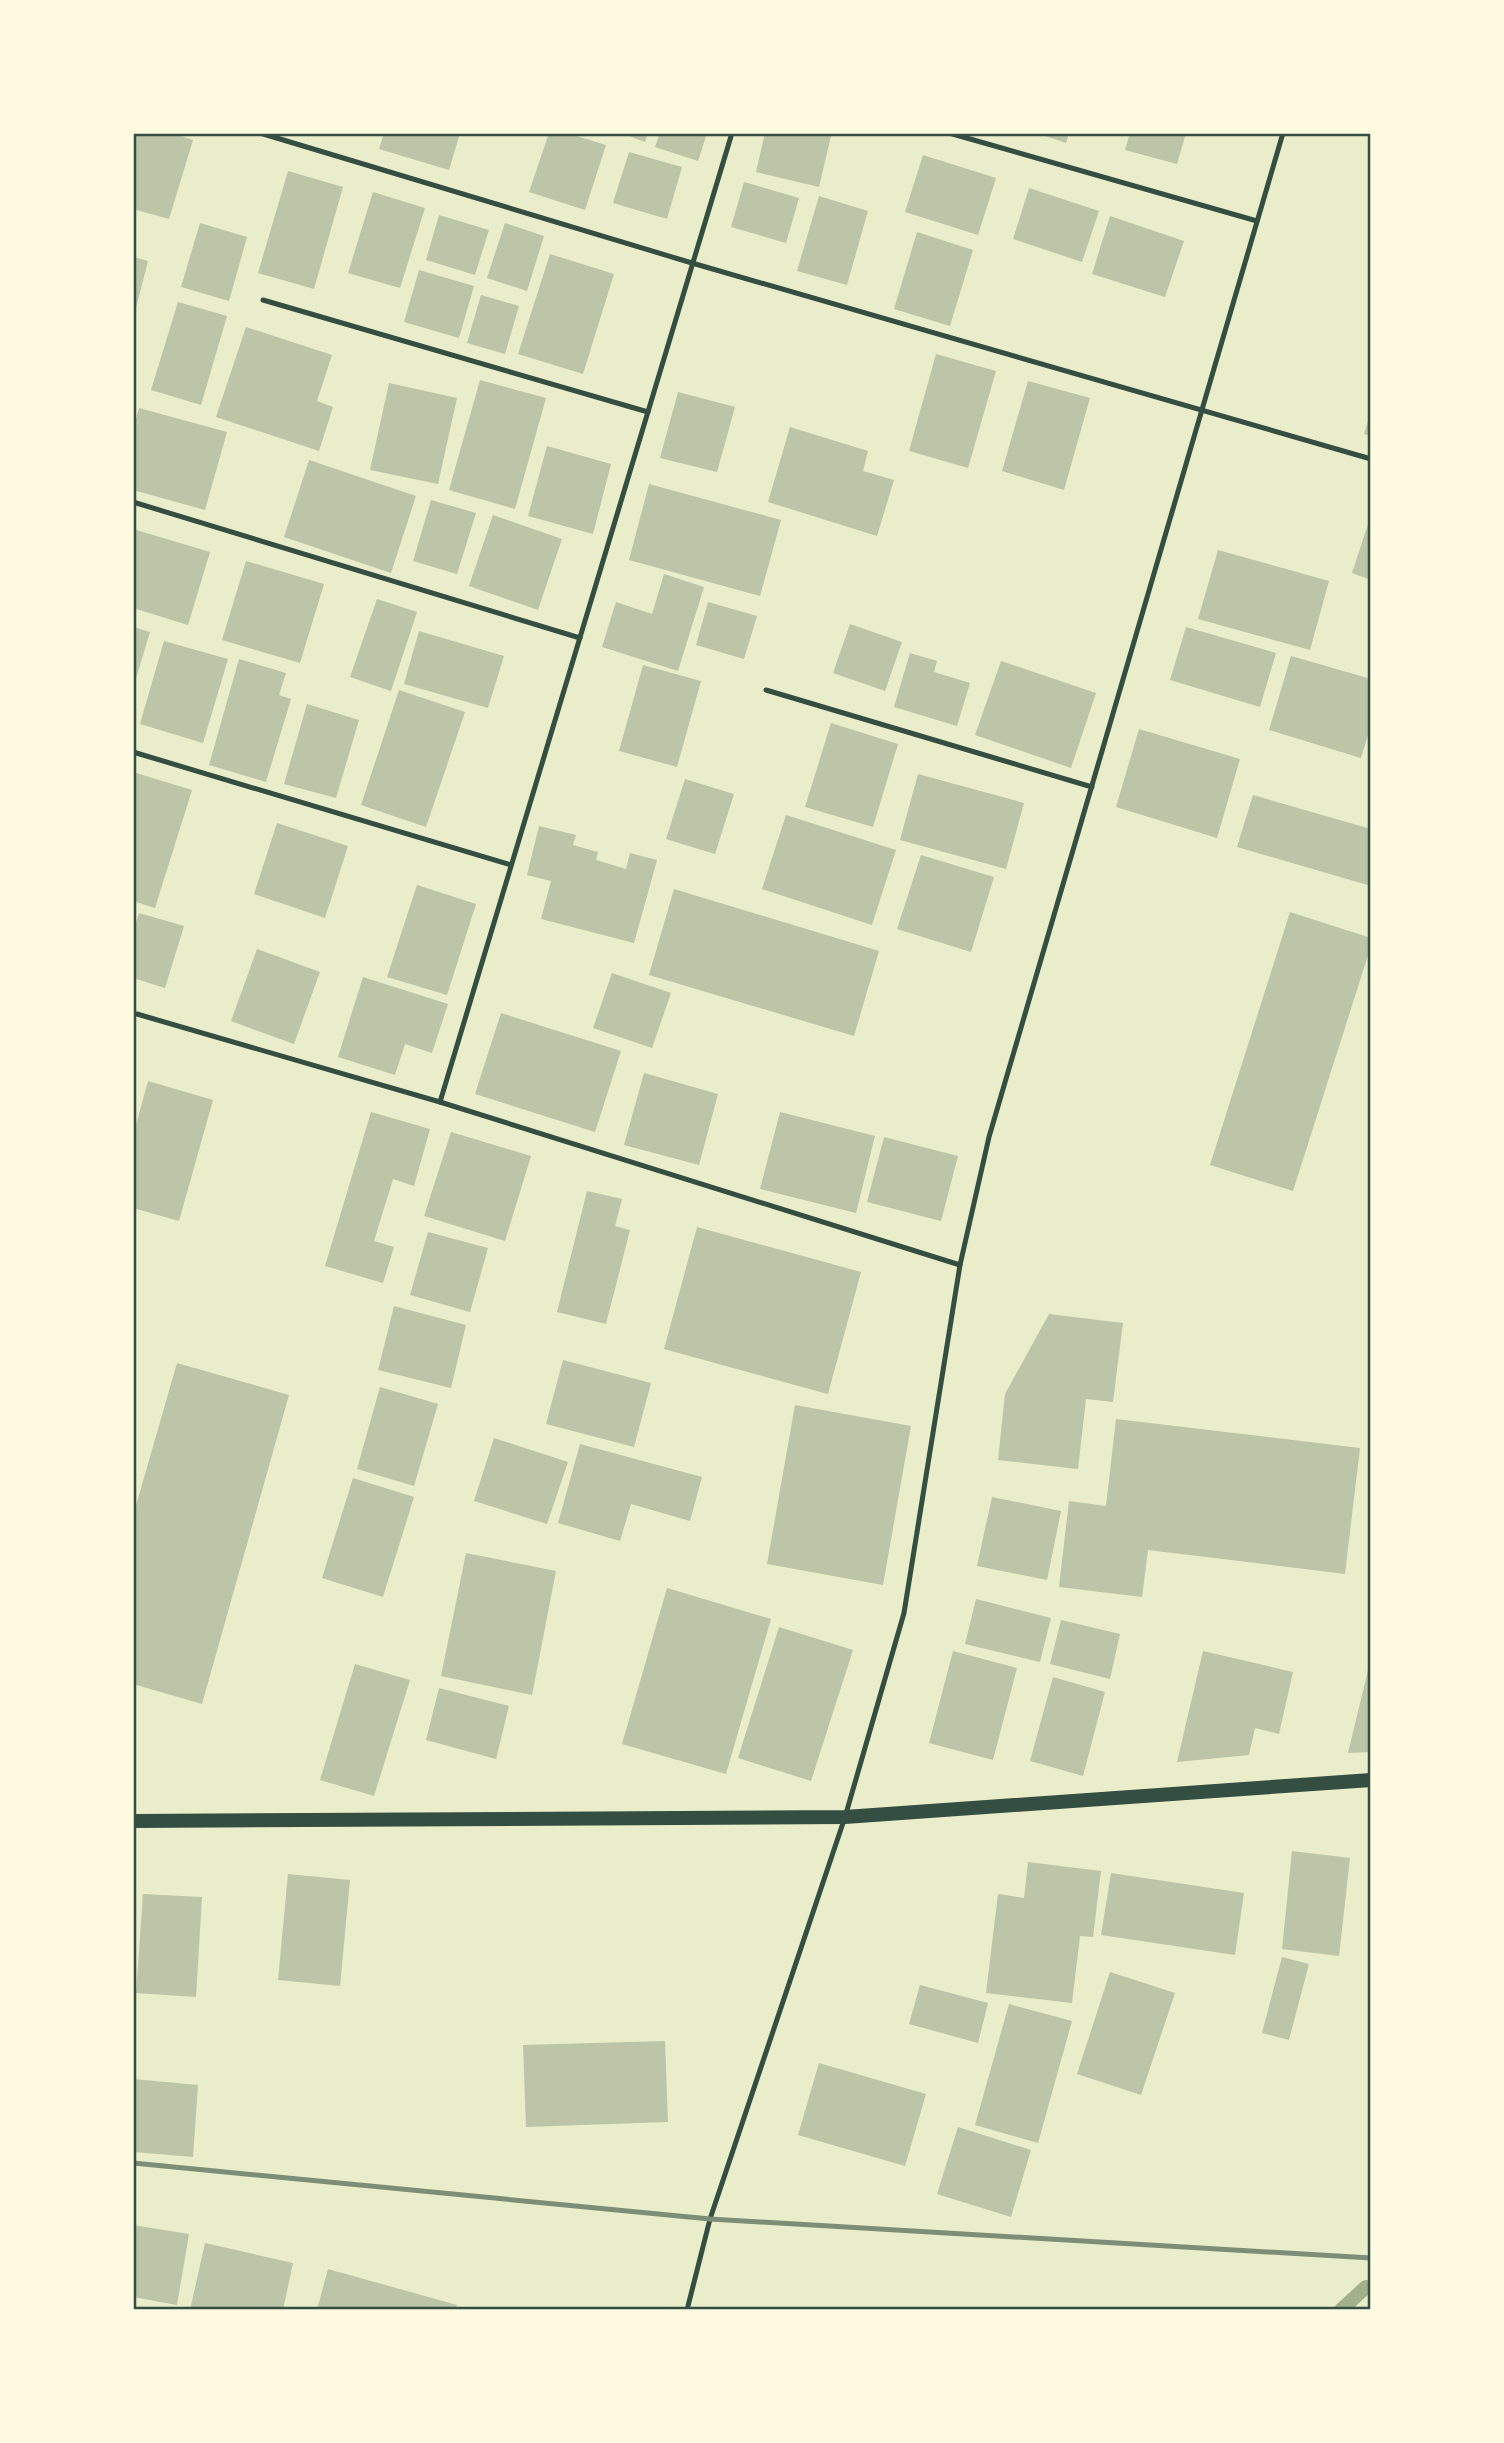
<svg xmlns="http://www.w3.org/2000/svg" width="1504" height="2443" font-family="'Alegreya Sans',sans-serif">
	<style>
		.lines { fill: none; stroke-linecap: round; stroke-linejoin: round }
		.stream { stroke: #a3b18a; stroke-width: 14 }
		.building { fill: #bcc5a7 }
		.service { stroke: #344e41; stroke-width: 5 }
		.secondary { stroke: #344e41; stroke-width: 14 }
		.rail { stroke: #7c8e77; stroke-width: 5 }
		.neatline { fill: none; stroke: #344e41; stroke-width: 2.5 }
	</style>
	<rect width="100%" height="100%" fill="#e9edc9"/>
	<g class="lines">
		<path class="stream" d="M 1341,2310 L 1366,2287"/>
	</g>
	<g class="building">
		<path d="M 133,133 L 171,133 L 193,140 L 169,219 L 133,209 Z"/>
		<path d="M 384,133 L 460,133 L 449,170 L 379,149 Z"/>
		<path d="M 549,133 L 567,133 L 606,145 L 585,210 L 529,192 Z"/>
		<path d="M 621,133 L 648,133 L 645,142 Z"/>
		<path d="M 660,133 L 707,133 L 698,161 L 655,147 Z"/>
		<path d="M 765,133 L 820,133 L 831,136 L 819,187 L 756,172 Z"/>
		<path d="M 1036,133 L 1069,133 L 1066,143 Z"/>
		<path d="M 1130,133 L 1186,133 L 1177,164 L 1125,150 Z"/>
		<path d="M 629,152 L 682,167 L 667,219 L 613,203 Z"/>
		<path d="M 923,155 L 996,178 L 978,235 L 905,212 Z"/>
		<path d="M 288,171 L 343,187 L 314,289 L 258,273 Z"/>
		<path d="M 744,182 L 799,198 L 786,243 L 731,227 Z"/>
		<path d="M 1029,188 L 1099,211 L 1082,262 L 1013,239 Z"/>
		<path d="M 373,192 L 425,208 L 400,288 L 348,273 Z"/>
		<path d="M 819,196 L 868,211 L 847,285 L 797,271 Z"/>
		<path d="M 439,215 L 489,230 L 475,275 L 426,260 Z"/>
		<path d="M 1110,216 L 1184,241 L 1165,297 L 1092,274 Z"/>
		<path d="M 200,223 L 247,237 L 229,301 L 181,287 Z"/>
		<path d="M 505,223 L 544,236 L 527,291 L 487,278 Z"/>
		<path d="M 917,232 L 973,250 L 950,326 L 894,309 Z"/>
		<path d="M 550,254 L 614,274 L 583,374 L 518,354 Z"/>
		<path d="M 133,257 L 148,261 L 134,316 L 133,316 Z"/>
		<path d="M 419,270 L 474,286 L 459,338 L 404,322 Z"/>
		<path d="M 481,295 L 519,306 L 505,354 L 467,343 Z"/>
		<path d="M 178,302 L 227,316 L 201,405 L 151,390 Z"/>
		<path d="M 246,327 L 332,355 L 317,401 L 333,407 L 319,451 L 216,417 Z"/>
		<path d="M 936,354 L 996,371 L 968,468 L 909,451 Z"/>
		<path d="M 480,380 L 546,398 L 515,509 L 449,490 Z"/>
		<path d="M 1028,381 L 1090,398 L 1064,490 L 1002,471 Z"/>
		<path d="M 389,383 L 457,398 L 438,484 L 370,470 Z"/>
		<path d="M 678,392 L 735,407 L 717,472 L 660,458 Z"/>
		<path d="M 139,408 L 227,432 L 205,510 L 133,490 L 133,430 Z"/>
		<path d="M 1371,410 L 1371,436 L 1364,434 Z"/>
		<path d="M 790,427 L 868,451 L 863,471 L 894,480 L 877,536 L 768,502 Z"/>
		<path d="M 547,446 L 611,464 L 593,534 L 528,516 Z"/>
		<path d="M 309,460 L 416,496 L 391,573 L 284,537 Z"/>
		<path d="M 649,484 L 781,520 L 760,596 L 629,560 Z"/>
		<path d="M 431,500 L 476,513 L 457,574 L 413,561 Z"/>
		<path d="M 493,515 L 562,539 L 538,610 L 469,586 Z"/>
		<path d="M 1371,515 L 1371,580 L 1352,573 Z"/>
		<path d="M 133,529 L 210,552 L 188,625 L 133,608 Z"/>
		<path d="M 1218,550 L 1329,581 L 1310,650 L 1198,619 Z"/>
		<path d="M 246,561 L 324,584 L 300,663 L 222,640 Z"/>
		<path d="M 664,574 L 704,587 L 678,671 L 602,647 L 616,602 L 652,614 Z"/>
		<path d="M 377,599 L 417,612 L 391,691 L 350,677 Z"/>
		<path d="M 708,602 L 757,616 L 744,659 L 696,645 Z"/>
		<path d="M 850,624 L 902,642 L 885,691 L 833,673 Z"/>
		<path d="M 133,627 L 150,632 L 134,685 L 133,685 Z"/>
		<path d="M 1186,627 L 1276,653 L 1260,707 L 1170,680 Z"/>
		<path d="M 419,631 L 504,656 L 488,708 L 404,684 Z"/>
		<path d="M 164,641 L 228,659 L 203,743 L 140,724 Z"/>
		<path d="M 910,653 L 937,661 L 934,672 L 970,683 L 957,726 L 894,707 Z"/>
		<path d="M 1291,656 L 1371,679 L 1371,725 L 1361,758 L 1269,730 Z"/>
		<path d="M 239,659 L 286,673 L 279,695 L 291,699 L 266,782 L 209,765 Z"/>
		<path d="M 1001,661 L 1096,693 L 1071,768 L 975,735 Z"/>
		<path d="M 643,665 L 701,681 L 677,767 L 619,751 Z"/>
		<path d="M 399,690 L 465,712 L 426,827 L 361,805 Z"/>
		<path d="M 307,704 L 359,720 L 336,798 L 284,784 Z"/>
		<path d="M 831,723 L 898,744 L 873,827 L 805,807 Z"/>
		<path d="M 1139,729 L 1240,759 L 1217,838 L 1116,807 Z"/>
		<path d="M 133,772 L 192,790 L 155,908 L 133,901 Z"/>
		<path d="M 918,774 L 1024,803 L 1006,869 L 900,840 Z"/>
		<path d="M 685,779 L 734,794 L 715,854 L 666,839 Z"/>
		<path d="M 1253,795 L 1371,829 L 1371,886 L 1237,847 Z"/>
		<path d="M 786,815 L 896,850 L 872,925 L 762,889 Z"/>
		<path d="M 277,823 L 348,846 L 325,918 L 254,894 Z"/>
		<path d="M 539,826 L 576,835 L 573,845 L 598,852 L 596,860 L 626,869 L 630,853 L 657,860 L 634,943 L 541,919 L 551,881 L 527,875 Z"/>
		<path d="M 921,855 L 994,877 L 971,952 L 897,929 Z"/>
		<path d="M 417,885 L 476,904 L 447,995 L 387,977 Z"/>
		<path d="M 674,889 L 879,951 L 854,1036 L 649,975 Z"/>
		<path d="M 1290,912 L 1371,938 L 1371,946 L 1293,1191 L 1210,1165 Z"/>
		<path d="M 139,913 L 184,926 L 165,988 L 133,978 L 133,933 Z"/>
		<path d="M 257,949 L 320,972 L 294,1044 L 231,1021 Z"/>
		<path d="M 612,973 L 671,993 L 652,1048 L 593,1028 Z"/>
		<path d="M 363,977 L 448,1004 L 432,1053 L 405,1044 L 395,1075 L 338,1057 Z"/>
		<path d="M 501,1013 L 621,1051 L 595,1132 L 475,1094 Z"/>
		<path d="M 644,1073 L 718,1094 L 699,1165 L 624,1145 Z"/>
		<path d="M 148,1081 L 213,1100 L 179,1221 L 133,1208 L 133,1136 Z"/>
		<path d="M 371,1112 L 430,1129 L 414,1186 L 393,1179 L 374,1241 L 394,1247 L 383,1283 L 325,1266 Z"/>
		<path d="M 780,1112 L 875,1136 L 856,1213 L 760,1189 Z"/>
		<path d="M 451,1132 L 531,1156 L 505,1241 L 424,1216 Z"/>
		<path d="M 884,1137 L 958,1156 L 941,1221 L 867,1202 Z"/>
		<path d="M 587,1191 L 622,1199 L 615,1226 L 630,1230 L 606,1324 L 557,1312 Z"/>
		<path d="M 697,1227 L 861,1272 L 828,1394 L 664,1349 Z"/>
		<path d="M 428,1232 L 488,1248 L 470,1312 L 410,1295 Z"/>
		<path d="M 394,1306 L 466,1325 L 451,1388 L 378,1370 Z"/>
		<path d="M 1049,1314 L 1123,1323 L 1113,1402 L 1086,1399 L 1078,1469 L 998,1460 L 1005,1394 Z"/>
		<path d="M 563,1360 L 651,1383 L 634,1447 L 546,1424 Z"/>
		<path d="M 177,1363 L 289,1395 L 202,1704 L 133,1684 L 133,1516 Z"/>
		<path d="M 380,1387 L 438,1404 L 414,1486 L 357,1469 Z"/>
		<path d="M 795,1405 L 911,1426 L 883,1585 L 767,1564 Z"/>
		<path d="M 1116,1419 L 1360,1448 L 1345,1574 L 1148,1550 L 1142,1597 L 1059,1587 L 1069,1501 L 1106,1506 Z"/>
		<path d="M 494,1438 L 568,1462 L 547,1524 L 474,1501 Z"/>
		<path d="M 580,1444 L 702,1477 L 690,1521 L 631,1504 L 620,1541 L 558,1523 Z"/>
		<path d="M 353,1478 L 414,1497 L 383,1597 L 322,1578 Z"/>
		<path d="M 992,1497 L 1061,1511 L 1047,1580 L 977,1566 Z"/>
		<path d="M 466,1553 L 556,1571 L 532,1695 L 441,1676 Z"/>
		<path d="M 667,1588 L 771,1619 L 726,1774 L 622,1744 Z"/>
		<path d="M 976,1599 L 1051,1618 L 1040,1662 L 965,1644 Z"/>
		<path d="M 1061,1620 L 1120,1634 L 1110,1679 L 1050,1664 Z"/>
		<path d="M 779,1627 L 853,1650 L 811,1781 L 738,1758 Z"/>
		<path d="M 953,1651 L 1017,1668 L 993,1760 L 929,1743 Z"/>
		<path d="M 1203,1651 L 1293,1672 L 1279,1734 L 1255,1728 L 1249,1755 L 1177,1762 Z"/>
		<path d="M 1370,1662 L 1371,1752 L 1348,1753 Z"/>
		<path d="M 355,1664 L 410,1680 L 374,1796 L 320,1780 Z"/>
		<path d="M 1053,1677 L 1105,1692 L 1083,1776 L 1030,1761 Z"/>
		<path d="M 439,1688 L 509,1706 L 496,1759 L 426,1740 Z"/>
		<path d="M 1292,1851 L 1350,1858 L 1339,1956 L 1282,1949 Z"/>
		<path d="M 1028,1862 L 1101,1871 L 1093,1937 L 1080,1936 L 1072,2003 L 986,1993 L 998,1894 L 1024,1898 Z"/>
		<path d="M 1111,1873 L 1244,1893 L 1235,1955 L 1101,1935 Z"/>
		<path d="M 288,1874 L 350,1880 L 340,1986 L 278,1980 Z"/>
		<path d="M 143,1894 L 202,1897 L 196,1997 L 136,1993 Z"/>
		<path d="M 1282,1957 L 1309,1964 L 1289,2040 L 1262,2033 Z"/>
		<path d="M 1110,1972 L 1175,1993 L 1141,2095 L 1077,2074 Z"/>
		<path d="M 920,1985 L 988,2003 L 978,2043 L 909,2024 Z"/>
		<path d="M 1009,2004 L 1072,2021 L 1038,2143 L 975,2125 Z"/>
		<path d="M 665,2041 L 668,2122 L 526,2127 L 523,2045 Z"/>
		<path d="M 819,2063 L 926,2094 L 905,2166 L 798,2135 Z"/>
		<path d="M 133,2079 L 198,2085 L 193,2157 L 133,2152 Z"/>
		<path d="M 958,2127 L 1031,2150 L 1011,2217 L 937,2194 Z"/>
		<path d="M 133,2225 L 189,2234 L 177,2305 L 133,2297 Z"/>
		<path d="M 205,2243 L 293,2263 L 283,2310 L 190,2310 Z"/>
		<path d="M 328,2269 L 457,2305 L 455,2310 L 317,2310 Z"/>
	</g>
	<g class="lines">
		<g class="service">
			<path d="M 260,133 L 692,263 L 1371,459"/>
			<path d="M 949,133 L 1257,221"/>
			<path d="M 263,300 L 648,412"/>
			<path d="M 133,502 L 580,638"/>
			<path d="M 766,690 L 1092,787"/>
			<path d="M 133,752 L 511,865"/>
			<path d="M 137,1014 L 440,1102 L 732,133"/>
			<path d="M 440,1102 L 960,1265"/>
			<path d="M 687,2310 L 710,2219 L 845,1817 L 904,1613 L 960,1265 L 989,1137 L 1283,133"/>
		</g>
		<path class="secondary" d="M 133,1821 L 845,1817 L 1371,1780"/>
		<path class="rail" d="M 133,2163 L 710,2219 L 1371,2258"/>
	</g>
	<rect width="1504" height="2443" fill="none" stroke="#fefae0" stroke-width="270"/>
	<rect x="135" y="135" width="1234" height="2173" class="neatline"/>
</svg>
